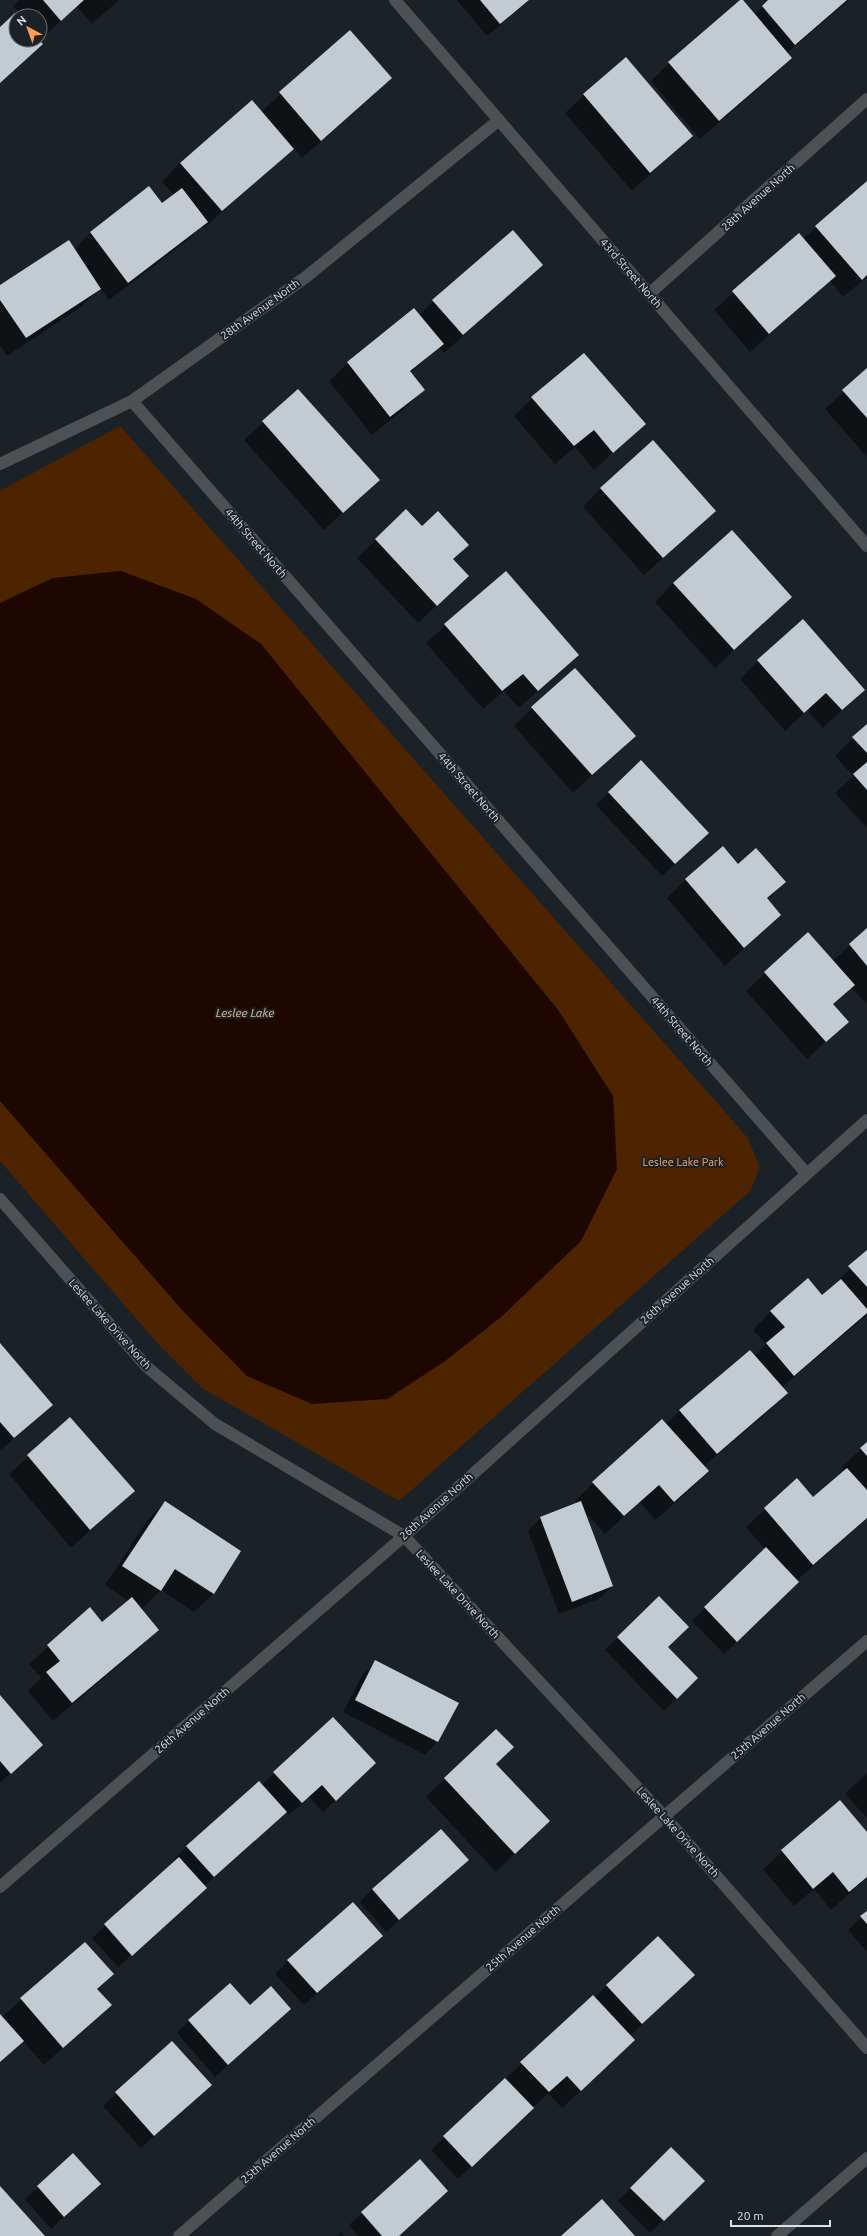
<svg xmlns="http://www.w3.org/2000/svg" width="867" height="2236" font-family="Ubuntu,sans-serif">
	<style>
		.green { fill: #4e2400 }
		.water { fill: #1e0700 }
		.shadow { fill: #0007; fill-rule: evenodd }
		.building { fill: #c2cbd2 }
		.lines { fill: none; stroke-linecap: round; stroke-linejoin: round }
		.minor { stroke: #4d5153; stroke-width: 12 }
		.labels { text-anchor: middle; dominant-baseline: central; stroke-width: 4; stroke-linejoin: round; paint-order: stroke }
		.street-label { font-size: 11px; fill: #dde1e5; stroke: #1b2227 }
		.park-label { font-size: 11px; fill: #fda86c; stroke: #1b2227 }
		.water-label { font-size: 12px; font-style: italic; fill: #f3b387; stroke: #1b2227 }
	</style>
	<rect width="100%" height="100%" fill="#1b2227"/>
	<path class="green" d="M 120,426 L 748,1138 L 760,1168 L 750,1191 L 399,1501 L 202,1388 L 159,1345 L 0,1161 L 0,1101 L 183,1311 L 247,1376 L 387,1399 L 445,1361 L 501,1317 L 581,1241 L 613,1096 L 558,1010 L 261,644 L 53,578 L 0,603 L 0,491 Z"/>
	<path class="water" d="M 121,571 L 196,599 L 261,644 L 558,1010 L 613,1096 L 617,1169 L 581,1241 L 501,1317 L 445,1361 L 387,1399 L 312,1404 L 247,1376 L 183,1311 L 0,1101 L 0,603 L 53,578 Z"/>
	<g class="shadow">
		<path d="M 19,0 L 119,0 L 92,24 L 77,7 L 42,38 L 40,36 L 40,16 L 22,16 L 13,6 Z"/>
		<path d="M 457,0 L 530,0 L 487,36 Z"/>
		<path d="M 770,0 L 849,0 L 787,53 L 791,58 L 773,76 L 700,139 L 651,81 L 669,63 L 754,15 Z"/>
		<path d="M 350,31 L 391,78 L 372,96 L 302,158 L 293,148 L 203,229 L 201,227 L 188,240 L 109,300 L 100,288 L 81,307 L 7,356 L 0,346 L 0,286 L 74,250 L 90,233 L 149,188 L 162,205 L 174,195 L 162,182 L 180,163 L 261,112 Z"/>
		<path d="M 584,95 L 691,136 L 632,191 L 565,113 Z"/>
		<path d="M 867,182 L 867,277 L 843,297 L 830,281 L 750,352 L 714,310 L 799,235 L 803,239 Z"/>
		<path d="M 542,265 L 444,353 L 439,347 L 410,373 L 423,390 L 405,408 L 372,435 L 329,381 L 348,363 L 414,309 L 419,315 L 433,301 Z"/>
		<path d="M 867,370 L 867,457 L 825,409 Z"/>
		<path d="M 298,390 L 378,480 L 324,530 L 244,440 Z"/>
		<path d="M 532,398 L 645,424 L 594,470 L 575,447 L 555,464 L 514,416 Z"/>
		<path d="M 601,488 L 696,529 L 644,575 L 583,507 Z"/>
		<path d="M 406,511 L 422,527 L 468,545 L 452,560 L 449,594 L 418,623 L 357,558 Z"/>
		<path d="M 505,572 L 577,655 L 519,708 L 504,691 L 483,709 L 426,643 Z"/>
		<path d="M 673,583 L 791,597 L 715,668 L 655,602 Z"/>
		<path d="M 758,661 L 863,690 L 823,728 L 807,710 L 785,731 L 740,679 Z"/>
		<path d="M 532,708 L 635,736 L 573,793 L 514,726 Z"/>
		<path d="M 867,725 L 867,828 L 835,793 L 853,776 L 835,756 Z"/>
		<path d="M 641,762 L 708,833 L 662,876 L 596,805 Z"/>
		<path d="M 738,865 L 785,882 L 767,900 L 780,915 L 725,966 L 667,898 L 686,879 Z"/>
		<path d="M 867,930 L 867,1004 L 851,987 L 832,1005 L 847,1022 L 807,1059 L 746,991 L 808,934 L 833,961 Z"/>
		<path d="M 867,1251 L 867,1315 L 781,1388 L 786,1393 L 768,1412 L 704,1466 L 708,1471 L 690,1490 L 655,1520 L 640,1502 L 605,1534 L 583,1510 L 612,1586 L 599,1599 L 559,1614 L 528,1531 L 541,1518 L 578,1504 L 575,1501 L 593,1483 L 666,1424 L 680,1410 L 754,1356 L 766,1344 L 753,1330 L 771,1311 L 822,1297 Z"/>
		<path d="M 0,1345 L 52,1404 L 1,1450 L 0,1449 Z"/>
		<path d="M 70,1419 L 133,1491 L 71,1548 L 9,1474 Z"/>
		<path d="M 867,1443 L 867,1518 L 796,1581 L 785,1595 L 724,1654 L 692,1621 L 765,1549 L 746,1527 L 797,1479 L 813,1499 L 845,1471 L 842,1467 Z"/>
		<path d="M 165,1502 L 240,1551 L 213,1594 L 194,1612 L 161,1590 L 142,1609 L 139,1607 L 158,1630 L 139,1648 L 53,1721 L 28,1691 L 41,1678 L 29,1664 L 90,1609 L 102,1623 L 129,1601 L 105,1585 L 147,1521 ZM 171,1566 L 210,1590 L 210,1593 L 170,1567 Z"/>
		<path d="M 659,1597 L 667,1647 L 697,1678 L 664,1711 L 605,1650 Z"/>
		<path d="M 376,1662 L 457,1703 L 437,1742 L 425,1755 L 343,1712 L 363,1674 Z"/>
		<path d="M 0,1697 L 42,1745 L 0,1783 Z"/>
		<path d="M 333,1718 L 362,1776 L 323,1812 L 309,1797 L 289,1815 L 286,1812 L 204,1886 L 193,1901 L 118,1967 L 92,1938 L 176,1861 L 174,1859 L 187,1846 L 262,1785 Z"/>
		<path d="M 496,1730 L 513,1747 L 495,1765 L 530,1839 L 496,1872 L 426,1797 Z"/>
		<path d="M 867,1773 L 867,1818 L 845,1794 Z"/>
		<path d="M 839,1801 L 867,1833 L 867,1878 L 831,1910 L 814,1889 L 794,1906 L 763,1869 Z"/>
		<path d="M 467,1860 L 386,1932 L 360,1902 L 372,1889 Z"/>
		<path d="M 867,1912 L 867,1952 L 848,1930 Z"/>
		<path d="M 382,1936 L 304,2005 L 275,1974 L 288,1961 Z"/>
		<path d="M 658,1937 L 681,1987 L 630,2036 L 615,2058 L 562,2108 L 548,2093 L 458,2179 L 431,2150 L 592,1996 L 594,1998 Z"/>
		<path d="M 85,1943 L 113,1974 L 97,1990 L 110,2005 L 44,2065 L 23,2041 L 0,2062 L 0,2015 L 2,2017 Z"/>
		<path d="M 250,2006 L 277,2021 L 215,2077 L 177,2033 L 189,2020 Z"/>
		<path d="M 172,2042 L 198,2097 L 141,2148 L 103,2106 Z"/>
		<path d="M 671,2149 L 703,2181 L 650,2233 L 618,2201 Z"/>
		<path d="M 420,2161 L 447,2191 L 399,2236 L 358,2236 L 349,2225 Z"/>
		<path d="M 100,2184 L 51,2229 L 25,2199 L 38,2187 Z"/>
		<path d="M 341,2232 L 344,2236 L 337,2236 Z"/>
	</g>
	<g class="building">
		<path d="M 43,0 L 84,0 L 61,21 Z"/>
		<path d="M 480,0 L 529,0 L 500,24 Z"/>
		<path d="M 740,0 L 743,0 L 792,58 L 719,121 L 668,62 Z"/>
		<path d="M 768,0 L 847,0 L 795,45 L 762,6 Z"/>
		<path d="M 15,13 L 18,16 L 16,40 L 39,40 L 43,44 L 0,83 L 0,27 Z"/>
		<path d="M 350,30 L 392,78 L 321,141 L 279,92 Z"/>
		<path d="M 626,57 L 693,136 L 650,173 L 583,94 Z"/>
		<path d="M 252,100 L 294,149 L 222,211 L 180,163 Z"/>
		<path d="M 867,181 L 867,275 L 862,280 L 815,226 Z"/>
		<path d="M 149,186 L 162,203 L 182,188 L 208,222 L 128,283 L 90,232 Z"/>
		<path d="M 513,230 L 543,265 L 463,335 L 432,300 Z"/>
		<path d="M 799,233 L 836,276 L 769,334 L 732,291 Z"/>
		<path d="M 69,240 L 101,289 L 26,338 L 0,300 L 0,285 Z"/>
		<path d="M 414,308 L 444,344 L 410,371 L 425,390 L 390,417 L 347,362 Z"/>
		<path d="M 584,353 L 646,424 L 613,453 L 594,430 L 574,446 L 531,397 Z"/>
		<path d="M 867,368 L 867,418 L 842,390 Z"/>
		<path d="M 298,389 L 380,480 L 343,513 L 262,421 Z"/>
		<path d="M 653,440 L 716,511 L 663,558 L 600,488 Z"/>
		<path d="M 406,509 L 422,526 L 438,511 L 469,545 L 453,559 L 469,576 L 437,606 L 375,539 Z"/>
		<path d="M 732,530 L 792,597 L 734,650 L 673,583 Z"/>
		<path d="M 506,571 L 579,655 L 538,691 L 523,674 L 502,691 L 444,624 Z"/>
		<path d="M 803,619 L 865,690 L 842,710 L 826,693 L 804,713 L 757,660 Z"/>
		<path d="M 575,668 L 636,736 L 592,775 L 531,707 Z"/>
		<path d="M 867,724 L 867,753 L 852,737 Z"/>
		<path d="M 641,760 L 709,833 L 675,864 L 608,792 Z"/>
		<path d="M 867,762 L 867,790 L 853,774 Z"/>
		<path d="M 723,846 L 738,864 L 756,848 L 786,882 L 767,898 L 781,915 L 744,948 L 685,879 Z"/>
		<path d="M 867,928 L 867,966 L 849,944 Z"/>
		<path d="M 808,932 L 855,985 L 833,1004 L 849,1022 L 826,1042 L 764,972 Z"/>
		<path d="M 867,1250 L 867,1287 L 848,1266 Z"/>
		<path d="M 808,1278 L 822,1295 L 841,1279 L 867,1309 L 867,1313 L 794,1376 L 766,1343 L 785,1327 L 770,1311 Z"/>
		<path d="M 0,1343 L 53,1405 L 14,1438 L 0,1422 Z"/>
		<path d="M 750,1350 L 788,1393 L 717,1454 L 679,1410 Z"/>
		<path d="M 70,1417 L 135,1491 L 90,1530 L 27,1455 Z"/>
		<path d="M 662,1419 L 709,1471 L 674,1502 L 659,1485 L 624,1516 L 592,1482 Z"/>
		<path d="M 867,1442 L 867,1456 L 860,1448 Z"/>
		<path d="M 847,1468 L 867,1490 L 867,1518 L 813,1565 L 764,1508 L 797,1478 L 813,1497 Z"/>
		<path d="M 165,1501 L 241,1551 L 214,1594 L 175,1569 L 161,1591 L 122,1566 Z"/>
		<path d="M 581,1501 L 613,1586 L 572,1602 L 540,1517 Z"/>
		<path d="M 766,1547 L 799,1582 L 737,1642 L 704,1607 Z"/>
		<path d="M 659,1596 L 689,1627 L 668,1647 L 698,1678 L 677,1699 L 617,1637 Z"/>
		<path d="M 132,1597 L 159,1630 L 72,1703 L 46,1672 L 60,1661 L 47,1645 L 90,1607 L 102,1622 Z"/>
		<path d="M 375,1660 L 459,1703 L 438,1742 L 355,1700 Z"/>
		<path d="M 0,1695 L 43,1745 L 11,1774 L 0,1761 Z"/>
		<path d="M 333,1717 L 376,1763 L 336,1801 L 322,1785 L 302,1803 L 273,1772 Z"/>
		<path d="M 496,1729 L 514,1747 L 496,1764 L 550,1821 L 515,1854 L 444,1778 Z"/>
		<path d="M 259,1781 L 287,1812 L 214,1877 L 186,1846 Z"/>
		<path d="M 840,1800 L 867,1832 L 867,1877 L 849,1892 L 833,1872 L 813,1889 L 781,1850 Z"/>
		<path d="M 441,1829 L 469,1860 L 399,1920 L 372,1889 Z"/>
		<path d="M 179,1857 L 207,1888 L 132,1956 L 104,1924 Z"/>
		<path d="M 353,1902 L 383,1936 L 317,1993 L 287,1960 Z"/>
		<path d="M 867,1911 L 867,1924 L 860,1916 Z"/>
		<path d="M 658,1936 L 695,1975 L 642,2024 L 606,1985 Z"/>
		<path d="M 85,1942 L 114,1974 L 97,1989 L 112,2005 L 63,2048 L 20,1998 Z"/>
		<path d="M 230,1983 L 250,2005 L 271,1986 L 291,2009 L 228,2065 L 188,2020 Z"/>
		<path d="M 593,1995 L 635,2040 L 581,2091 L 567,2076 L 549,2092 L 520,2062 Z"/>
		<path d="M 0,2014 L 24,2041 L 0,2062 Z"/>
		<path d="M 172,2041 L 212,2085 L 154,2136 L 115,2092 Z"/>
		<path d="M 505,2078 L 534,2108 L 472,2167 L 443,2136 Z"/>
		<path d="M 671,2147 L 705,2181 L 664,2221 L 630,2188 Z"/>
		<path d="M 73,2153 L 101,2184 L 64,2217 L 37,2186 Z"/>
		<path d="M 420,2159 L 448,2191 L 399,2236 L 382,2236 L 361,2212 Z"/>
		<path d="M 0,2186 L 45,2236 L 0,2236 Z"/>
		<path d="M 602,2199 L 635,2236 L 561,2236 Z"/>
	</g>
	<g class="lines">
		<g class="minor">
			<path d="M 395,0 L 867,546"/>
			<path d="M 649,294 L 867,99"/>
			<path d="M 132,401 L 806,1173"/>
			<path d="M 0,464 L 132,401 L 306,277 L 499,120"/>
			<path d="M 0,1199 L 147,1367 L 215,1424 L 404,1536 L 664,1816 L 867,2048"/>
			<path d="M 0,1887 L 404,1536 L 867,1120"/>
			<path d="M 179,2236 L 867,1641"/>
			<path d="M 777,2236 L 867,2158"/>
		</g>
	</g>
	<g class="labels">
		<g class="street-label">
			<text transform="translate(758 197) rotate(-42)">28th Avenue North</text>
			<text transform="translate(631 273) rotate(49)">43rd Street North</text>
			<text transform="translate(260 309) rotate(-36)">28th Avenue North</text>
			<text transform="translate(256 543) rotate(49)">44th Street North</text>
			<text transform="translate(469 787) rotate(49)">44th Street North</text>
			<text transform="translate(682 1031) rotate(49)">44th Street North</text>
			<text transform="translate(677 1290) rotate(-42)">26th Avenue North</text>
			<text transform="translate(110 1324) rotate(48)">Leslee Lake Drive North</text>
			<text transform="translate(436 1506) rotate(-42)">26th Avenue North</text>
			<text transform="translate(458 1594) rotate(47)">Leslee Lake Drive North</text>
			<text transform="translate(192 1720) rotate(-41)">26th Avenue North</text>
			<text transform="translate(768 1726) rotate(-41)">25th Avenue North</text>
			<text transform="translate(678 1832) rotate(48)">Leslee Lake Drive North</text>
			<text transform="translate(523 1938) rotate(-41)">25th Avenue North</text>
			<text transform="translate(278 2150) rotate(-41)">25th Avenue North</text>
		</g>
		<g class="park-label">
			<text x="683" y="1162">Leslee Lake Park</text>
		</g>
		<g class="water-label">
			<text x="245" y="1012">Leslee Lake</text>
		</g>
	</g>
	<g transform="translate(28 28) rotate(319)"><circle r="19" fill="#1b2227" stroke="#696e73"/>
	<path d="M0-3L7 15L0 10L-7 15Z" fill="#fd9d55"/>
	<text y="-6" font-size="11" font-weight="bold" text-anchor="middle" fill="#dde1e5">N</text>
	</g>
	<path d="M731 2220v6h99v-6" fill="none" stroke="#dde1e5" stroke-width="2"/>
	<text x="737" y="2220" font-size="12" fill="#dde1e5" stroke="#1b2227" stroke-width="3" paint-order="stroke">20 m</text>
</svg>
